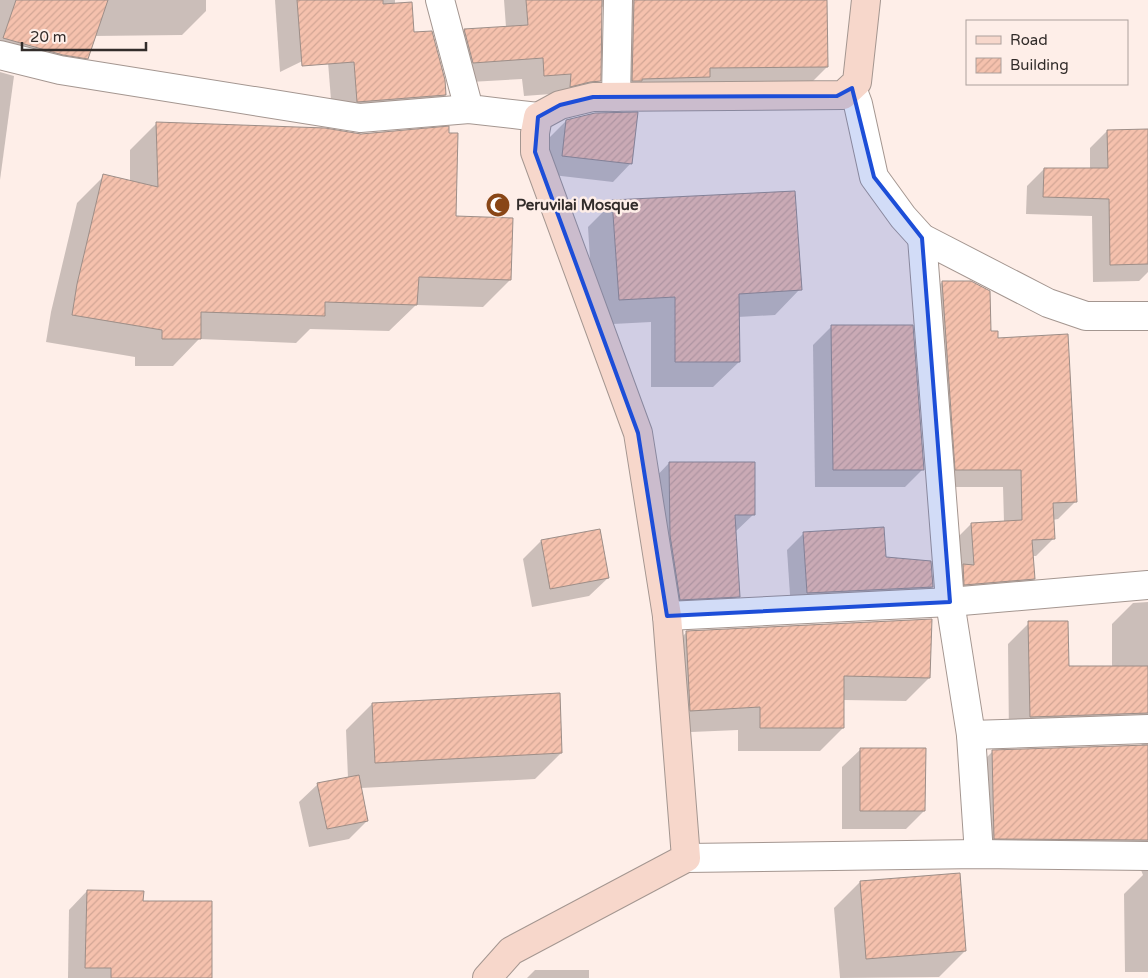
<svg xmlns="http://www.w3.org/2000/svg" width="1148" height="978" font-family="'Varela Round',sans-serif">
	<style>
		.shadow { fill: #0003 }
		.building { fill: url(#building-hatch); stroke: #9d8e88 }
		.lines { fill: none; stroke-linecap: round; stroke-linejoin: round }
		.street-casing { stroke: #a49690; stroke-width: 30 }
		.secondary-casing { stroke: #a49690; stroke-width: 30 }
		.street { stroke: #fff; stroke-width: 28 }
		.secondary { stroke: #f7d7cb; stroke-width: 28 }
		.marked { fill: #1d4ed8; fill-opacity: 0.2; stroke: #1d4ed8; stroke-width: 4; stroke-linejoin: round }
		.labels { text-anchor: middle; dominant-baseline: central; stroke-width: 5; stroke-linejoin: round; paint-order: stroke }
		.poi-label { font-size: 15px; font-weight: bold; fill: #322c2a; stroke: #feeee8; text-anchor: start }
	</style>
	<defs>
		<pattern id="building-hatch" width="6" height="6" patternUnits="userSpaceOnUse" patternTransform="scale(1.25)"><rect width="6" height="6" fill="#f5c1ad"/><path d="M-1 1l2-2M0 6l6-6M5 7l2-2" fill="none" stroke="#d2a695"/></pattern>
	</defs>
	<rect width="100%" height="100%" fill="#feeee8"/>
	<g class="shadow">
		<path d="M 0,0 L 206,0 L 206,11 L 182,35 L 94,36 L 87,58 L 63,82 L 0,68 Z"/>
		<path d="M 275,0 L 395,0 L 395,5 L 374,26 L 280,72 Z"/>
		<path d="M 504,0 L 826,0 L 827,67 L 806,88 L 622,99 L 605,8 L 601,6 L 599,81 L 578,102 L 549,107 L 551,94 L 524,96 L 522,79 L 452,83 L 443,51 L 464,30 L 506,27 Z"/>
		<path d="M 352,37 L 445,95 L 421,119 L 333,125 L 328,62 Z"/>
		<path d="M 0,72 L 14,76 L 0,180 Z"/>
		<path d="M 566,121 L 631,163 L 613,182 L 544,174 L 548,139 Z"/>
		<path d="M 157,123 L 454,217 L 510,280 L 483,307 L 416,305 L 389,331 L 310,329 L 296,343 L 199,339 L 173,366 L 135,366 L 135,357 L 46,342 L 51,312 L 77,203 L 104,176 L 130,182 L 130,150 Z"/>
		<path d="M 1148,130 L 1148,272 L 1139,281 L 1093,282 L 1092,216 L 1026,214 L 1027,186 L 1044,169 L 1090,170 L 1090,148 L 1107,131 Z"/>
		<path d="M 613,202 L 800,289 L 775,315 L 738,317 L 739,362 L 713,387 L 651,387 L 651,322 L 594,325 L 588,227 Z"/>
		<path d="M 942,282 L 996,339 L 1076,501 L 1058,519 L 1053,520 L 1054,538 L 1036,556 L 1032,556 L 1034,579 L 1016,596 L 947,602 L 953,542 L 971,524 L 1004,522 L 1003,487 L 938,487 L 924,300 Z"/>
		<path d="M 831,327 L 923,469 L 905,487 L 815,487 L 813,345 Z"/>
		<path d="M 669,463 L 754,514 L 734,533 L 738,596 L 720,615 L 662,617 L 651,482 Z"/>
		<path d="M 804,533 L 885,559 L 932,587 L 915,604 L 791,610 L 787,550 Z"/>
		<path d="M 541,541 L 608,578 L 589,596 L 532,607 L 523,559 Z"/>
		<path d="M 1148,602 L 1148,972 L 1125,972 L 1124,894 L 1143,875 L 1141,870 L 1135,863 L 973,859 L 972,772 L 993,751 L 1142,746 L 1141,742 L 1009,738 L 1008,644 L 1029,623 L 1068,667 L 1112,667 L 1112,624 L 1133,603 Z"/>
		<path d="M 687,632 L 929,678 L 906,701 L 843,700 L 843,728 L 820,751 L 738,751 L 738,730 L 668,733 L 663,655 Z"/>
		<path d="M 372,704 L 561,753 L 535,779 L 361,788 L 367,821 L 349,839 L 309,847 L 299,802 L 318,784 L 348,778 L 346,730 Z"/>
		<path d="M 861,749 L 924,811 L 906,829 L 842,829 L 842,767 Z"/>
		<path d="M 860,882 L 965,951 L 939,977 L 840,978 L 834,908 Z"/>
		<path d="M 87,891 L 142,903 L 211,978 L 68,978 L 69,910 Z"/>
		<path d="M 535,970 L 589,970 L 589,978 L 527,978 Z"/>
	</g>
	<g class="building">
		<path d="M 16,0 L 108,0 L 88,59 L 63,55 L 3,38 Z"/>
		<path d="M 297,0 L 383,0 L 383,4 L 412,2 L 414,32 L 432,31 L 445,80 L 446,95 L 357,102 L 354,62 L 302,66 Z"/>
		<path d="M 526,0 L 602,0 L 601,81 L 590,82 L 570,87 L 571,74 L 544,76 L 543,58 L 473,63 L 464,29 L 528,25 Z"/>
		<path d="M 634,0 L 827,0 L 828,67 L 710,68 L 710,77 L 642,79 L 642,81 L 632,81 Z"/>
		<path d="M 638,112 L 632,164 L 562,156 L 566,120 L 595,113 Z"/>
		<path d="M 156,122 L 325,128 L 361,134 L 449,126 L 449,133 L 458,133 L 456,216 L 513,218 L 511,280 L 419,277 L 417,305 L 325,302 L 325,316 L 201,312 L 201,339 L 162,339 L 162,330 L 72,315 L 77,284 L 103,174 L 158,187 Z"/>
		<path d="M 1148,129 L 1148,264 L 1110,265 L 1109,199 L 1043,197 L 1044,168 L 1108,168 L 1107,130 Z"/>
		<path d="M 795,191 L 802,290 L 739,294 L 740,362 L 675,362 L 675,297 L 619,300 L 612,200 Z"/>
		<path d="M 942,281 L 971,281 L 990,291 L 991,331 L 998,331 L 998,338 L 1068,334 L 1077,502 L 1053,503 L 1055,539 L 1032,540 L 1035,579 L 964,585 L 963,564 L 974,565 L 971,523 L 1022,520 L 1021,470 L 955,470 Z"/>
		<path d="M 831,325 L 913,325 L 924,470 L 833,470 Z"/>
		<path d="M 669,462 L 755,462 L 755,515 L 735,515 L 740,597 L 680,600 L 670,535 Z"/>
		<path d="M 884,527 L 886,557 L 931,561 L 933,587 L 807,593 L 803,532 Z"/>
		<path d="M 600,529 L 609,578 L 550,589 L 541,540 Z"/>
		<path d="M 932,619 L 930,678 L 844,676 L 844,728 L 760,728 L 760,707 L 690,711 L 686,631 Z"/>
		<path d="M 1028,621 L 1068,621 L 1069,666 L 1148,666 L 1148,713 L 1030,717 Z"/>
		<path d="M 560,693 L 562,753 L 375,763 L 372,703 Z"/>
		<path d="M 1148,745 L 1148,840 L 994,839 L 992,750 Z"/>
		<path d="M 860,748 L 926,748 L 925,811 L 860,811 Z"/>
		<path d="M 359,775 L 368,821 L 327,829 L 317,783 Z"/>
		<path d="M 960,873 L 966,951 L 866,959 L 860,881 Z"/>
		<path d="M 87,890 L 144,891 L 143,901 L 212,901 L 212,978 L 111,978 L 111,968 L 85,968 Z"/>
	</g>
	<g class="lines">
		<defs>
			<g id="street">
				<path d="M 440,0 L 469,109 L 538,117"/>
				<path d="M 0,55 L 60,70 L 360,118 L 469,109"/>
				<path d="M 852,88 L 858,104 L 874,177 L 903,217 L 922,238 L 1048,303 L 1086,316 L 1148,316"/>
				<path d="M 616,97 L 618,0"/>
				<path d="M 922,238 L 950,602 L 971,735 L 979,854"/>
				<path d="M 667,616 L 950,602 L 1148,585"/>
				<path d="M 971,735 L 1148,729"/>
				<path d="M 686,858 L 979,854 L 1148,856"/>
			</g>
			<path id="secondary" d="M 487,978 L 511,951 L 686,858 L 667,616 L 638,433 L 535,152 L 535,133 L 538,117 L 560,105 L 593,97 L 843,95 L 857,82 L 866,0"/>
		</defs>
		<use href="#street" class="street-casing"/>
		<use href="#secondary" class="secondary-casing"/>
		<use href="#street" class="street"/>
		<use href="#secondary" class="secondary"/>
	</g>
	<path class="marked" d="M 852,88 L 874,177 L 922,238 L 950,602 L 667,616 L 638,433 L 535,152 L 538,117 L 560,105 L 593,97 L 837,96 Z"/>
	<defs>
		<symbol id="mosque-disc" viewBox="-11 -11 22 22"><circle r="9.5" fill="#894616" stroke="#feeee8"/><path d="M3.5-4.9A6 6 0 1 0 3.5 4.9A5 5 0 1 1 3.5-4.9Z" fill="#fff"/></symbol>
	</defs>
	<g fill-rule="evenodd">
		<use href="#mosque-disc" x="484" y="191" width="28" height="28"/>
	</g>
	<g class="labels">
		<g class="poi-label">
			<text x="516" y="205">Peruvilai Mosque</text>
		</g>
	</g>
	<rect x="966" y="20" width="162" height="65" fill="#feeee8" stroke="#aca09c"/>
	<rect x="976" y="36" width="25" height="8" fill="#f7d7cb" stroke="#aca09c"/>
	<text x="1010" y="45" font-size="15" fill="#322c2a">Road</text>
	<rect x="976" y="58" width="25" height="15" fill="url(#building-hatch)" stroke="#aca09c"/>
	<text x="1010" y="70" font-size="15" fill="#322c2a">Building</text>
	<path d="M22 42v8h124v-8" fill="none" stroke="#322c2a" stroke-width="2.5"/>
	<text x="30" y="42" font-size="15" fill="#322c2a" stroke="#feeee8" stroke-width="4" paint-order="stroke">20 m</text>
</svg>
